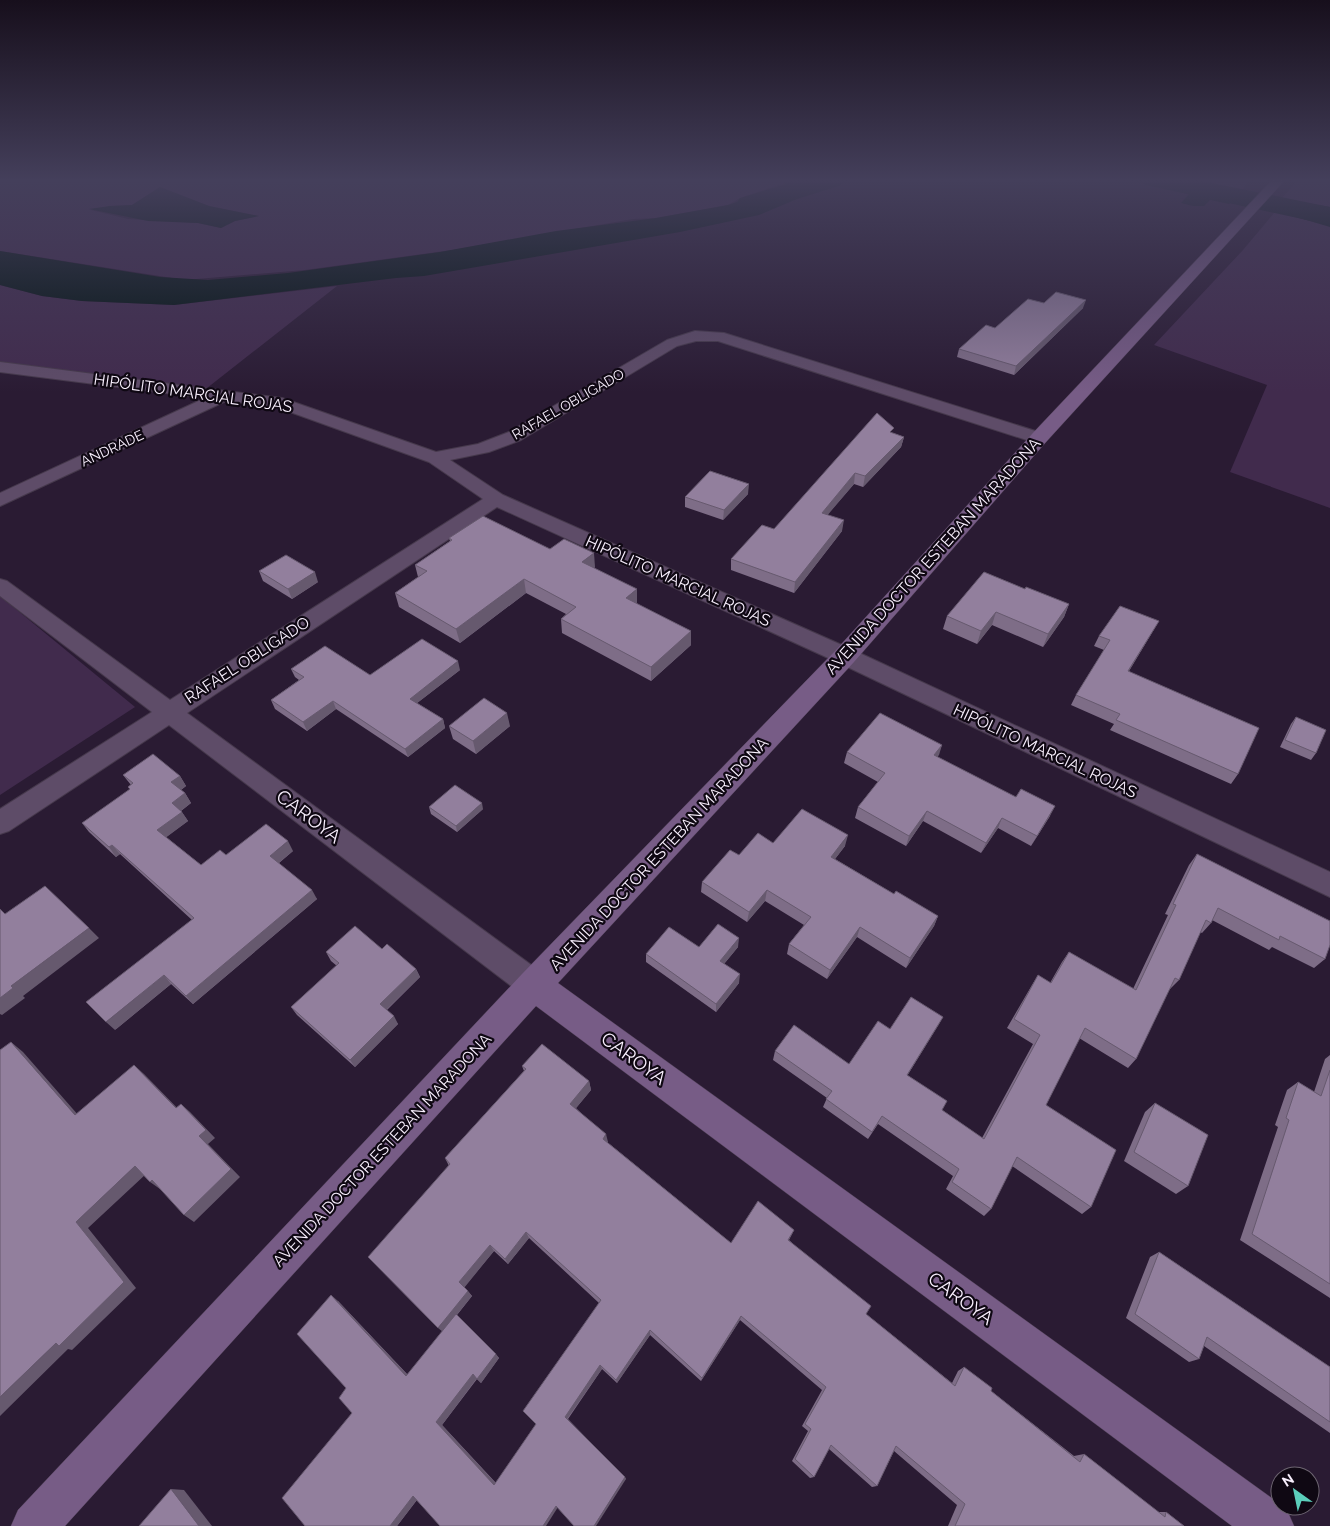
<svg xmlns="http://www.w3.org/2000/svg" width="1330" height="1526" font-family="Raleway,sans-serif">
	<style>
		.green { fill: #412b4d; fill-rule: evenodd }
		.water { fill: #001310 }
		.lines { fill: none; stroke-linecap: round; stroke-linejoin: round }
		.river { fill: #001310; fill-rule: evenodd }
		.street-casing { stroke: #46394c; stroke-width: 2 }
		.secondary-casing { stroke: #46394c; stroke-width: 1 }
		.street { fill: #5e4c68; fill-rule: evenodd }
		.secondary { fill: #775c86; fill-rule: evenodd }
		.wall { fill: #7e6d87; fill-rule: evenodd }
		.shaded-wall { fill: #66596e }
		.building { fill: #927f9d; stroke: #66596e }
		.labels { text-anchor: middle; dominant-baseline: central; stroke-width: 4.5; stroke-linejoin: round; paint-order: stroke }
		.far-street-label { font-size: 14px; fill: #f9f0fe; stroke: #0f0813 }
		.street-label { font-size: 16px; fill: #f9f0fe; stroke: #0f0813 }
		.near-street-label { font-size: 19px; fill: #f9f0fe; stroke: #0f0813 }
	</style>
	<rect width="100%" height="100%" fill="#2a1b33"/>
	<g class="green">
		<path d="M 0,179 L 795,179 L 740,198 L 728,205 L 656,218 L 633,219 L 452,250 L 305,270 L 185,280 L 0,251 ZM 160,187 L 209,206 L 258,216 L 235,221 L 221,228 L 198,223 L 128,219 L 91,210 L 110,206 L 132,205 Z"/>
		<path d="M 1192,179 L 1251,179 L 1241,191 Z"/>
		<path d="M 1299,179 L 1330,179 L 1330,207 L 1281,199 Z"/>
		<path d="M 1275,212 L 1330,226 L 1330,508 L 1230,472 L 1267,385 L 1154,345 L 1243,250 Z"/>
		<path d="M 0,285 L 42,296 L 82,301 L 174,305 L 337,286 L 202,392 L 0,367 Z"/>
		<path d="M 0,596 L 135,707 L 0,795 Z"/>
	</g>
	<g class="water">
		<path d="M 795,179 L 849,179 L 839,186 L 797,199 L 759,215 L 680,232 L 424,276 L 396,278 L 174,305 L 82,301 L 42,296 L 0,285 L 0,251 L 160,277 L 208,280 L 288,273 L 440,252 L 556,231 L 656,218 L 728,205 L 737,202 L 740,198 L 783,185 Z"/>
		<path d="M 1125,179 L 1192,179 L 1241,191 L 1229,204 L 1210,200 L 1204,206 L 1193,206 L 1181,203 L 1189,194 Z"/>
		<path d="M 160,187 L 209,206 L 259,216 L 235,221 L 221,228 L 198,223 L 148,221 L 89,209 L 110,206 L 132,205 Z"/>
		<path d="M 1281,199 L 1330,207 L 1330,227 L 1269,209 Z"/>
	</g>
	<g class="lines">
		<path class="river" d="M 1142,179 L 1192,179 L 1330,207 L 1330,225 L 1155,187 L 1145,185 Z"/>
		<defs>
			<path id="street" d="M 695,331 L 724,333 L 1045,434 L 1048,438 L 1045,442 L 1039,443 L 1033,442 L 718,341 L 696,341 L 677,346 L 521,440 L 489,452 L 450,460 L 503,495 L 853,650 L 1330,872 L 1330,897 L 837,662 L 497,507 L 187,713 L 545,975 L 549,985 L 545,995 L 534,999 L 523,995 L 169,725 L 9,831 L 0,834 L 0,809 L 152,712 L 0,596 L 0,579 L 7,581 L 170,700 L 483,499 L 429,462 L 279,408 L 226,401 L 0,506 L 0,493 L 205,398 L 0,372 L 0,362 L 282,398 L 436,452 L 478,444 L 509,432 L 667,340 Z"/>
			<path id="secondary" d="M 1273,179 L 1286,179 L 1046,442 L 854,662 L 558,983 L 1280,1504 L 1280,1506 L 1287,1510 L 1294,1526 L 1232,1526 L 536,1006 L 65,1526 L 11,1526 L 18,1510 L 522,974 L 836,650 L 1032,434 Z"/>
		</defs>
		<use href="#street" class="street-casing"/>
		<use href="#secondary" class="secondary-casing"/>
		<use href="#street" class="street"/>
		<use href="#secondary" class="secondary"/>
	</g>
	<g class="wall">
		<path d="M 1044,303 L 1083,308 L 1014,375 L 957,357 L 959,349 L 995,328 Z"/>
		<path d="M 893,433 L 904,437 L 901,447 L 863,487 L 854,484 L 827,515 L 842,531 L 794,593 L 731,570 L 731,559 L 774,529 Z"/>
		<path d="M 748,494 L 723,520 L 685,507 L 685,497 Z"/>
		<path d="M 449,538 L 550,549 L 595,567 L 594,568 L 637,604 L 691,631 L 691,645 L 651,681 L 562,633 L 561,619 L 566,614 L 526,593 L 460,643 L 399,607 L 395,593 L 418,577 L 415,565 L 450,541 Z"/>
		<path d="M 259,571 L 318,582 L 292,599 L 263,581 Z"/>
		<path d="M 1025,589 L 1069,604 L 1064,617 L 1043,647 L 992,625 L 977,644 L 943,629 L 947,616 Z"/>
		<path d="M 1159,621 L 1129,671 L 1238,774 L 1231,784 L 1110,730 L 1114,724 L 1071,705 L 1076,695 L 1104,650 L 1094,646 L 1099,636 Z"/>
		<path d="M 291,669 L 370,675 L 460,670 L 417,703 L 443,719 L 445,728 L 408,757 L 336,709 L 307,731 L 275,709 L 271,700 L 299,680 L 295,677 Z"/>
		<path d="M 1296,717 L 1316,753 L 1311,760 L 1280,747 L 1291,724 Z"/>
		<path d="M 449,726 L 510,726 L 476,754 L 453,739 Z"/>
		<path d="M 942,745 L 937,757 L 1050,816 L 1031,846 L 998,828 L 981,853 L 923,821 L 906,846 L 855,818 L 858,807 L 878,782 L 844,763 L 847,752 Z"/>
		<path d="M 123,775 L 180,776 L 186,786 L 181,790 L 185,793 L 191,803 L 181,811 L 188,821 L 166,837 L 201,865 L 226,855 L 293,851 L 279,863 L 317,899 L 193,1004 L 171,984 L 115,1030 L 192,920 L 120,854 L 116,857 L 89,832 L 82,823 L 130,790 L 128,787 L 131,785 Z"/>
		<path d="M 429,807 L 483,809 L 457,832 L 431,814 Z"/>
		<path d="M 773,843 L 845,846 L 835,859 L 894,894 L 938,916 L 934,926 L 906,968 L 857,937 L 827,979 L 787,954 L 789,944 L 804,925 L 765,901 L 747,922 L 701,892 L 702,882 L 739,855 Z"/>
		<path d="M 1197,854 L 1325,959 L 1314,968 L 1272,947 L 1269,950 L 1212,920 L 1211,923 L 1202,933 L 1200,932 L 1179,980 L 1170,989 L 1169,989 L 1136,1059 L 1128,1068 L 1079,1038 L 1046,1105 L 1091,1207 L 1082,1214 L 1012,1166 L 991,1209 L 984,1216 L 946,1189 L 953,1176 L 878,1124 L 868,1139 L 823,1107 L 827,1098 L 773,1060 L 775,1051 L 849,1064 L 890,1029 L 943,1017 L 907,1076 L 942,1110 L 982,1138 L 1033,1044 L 1007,1028 L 1032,985 L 1038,975 L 1050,983 L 1062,962 L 1069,952 L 1133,989 L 1168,915 L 1165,914 L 1189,865 Z"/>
		<path d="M 699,947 L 738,947 L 724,964 L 739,983 L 716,1012 L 646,962 L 646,954 Z"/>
		<path d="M 382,949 L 416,969 L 420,977 L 387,1010 L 398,1024 L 355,1067 L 297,1015 L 291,1007 L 337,966 L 331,961 L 326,952 Z"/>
		<path d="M 1330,1055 L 1330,1298 L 1240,1240 L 1278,1127 L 1275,1125 L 1287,1090 L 1298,1082 L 1314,1092 L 1325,1059 Z"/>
		<path d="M 522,1066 L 589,1081 L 591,1090 L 576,1108 L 608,1142 L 607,1142 L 731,1243 L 794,1230 L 789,1240 L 866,1314 L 952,1383 L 958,1371 L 964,1367 L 991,1391 L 1074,1456 L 1084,1454 L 1158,1512 L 1166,1512 L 1184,1526 L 948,1526 L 957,1505 L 894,1451 L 877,1486 L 872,1487 L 829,1449 L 814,1477 L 810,1478 L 792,1461 L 808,1431 L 802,1426 L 822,1390 L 740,1320 L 701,1381 L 650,1335 L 617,1383 L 602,1369 L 568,1419 L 626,1479 L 557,1508 L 417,1500 L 397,1526 L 305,1526 L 352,1413 L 346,1388 L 338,1301 L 408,1375 L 442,1332 L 449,1166 L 445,1158 L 524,1071 ZM 529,1238 L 599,1303 L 536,1424 L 496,1483 L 442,1425 L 477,1379 L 481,1383 L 499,1358 L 457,1315 L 472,1296 L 464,1287 L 494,1251 L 508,1264 Z"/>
		<path d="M 1155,1103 L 1188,1186 L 1176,1194 L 1124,1161 L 1145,1112 Z"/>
		<path d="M 1159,1252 L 1330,1367 L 1330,1433 L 1204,1346 L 1199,1359 L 1189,1362 L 1126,1318 L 1150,1257 Z"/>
	</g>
	<g class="shaded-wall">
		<path d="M 1086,300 L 1083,308 L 1014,375 L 1016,366 Z"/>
		<path d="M 904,437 L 901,447 L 863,487 L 865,476 Z"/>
		<path d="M 855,473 L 854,484 L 820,524 L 822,513 Z"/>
		<path d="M 749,484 L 748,494 L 723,520 L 724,510 Z"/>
		<path d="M 844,520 L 842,531 L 794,593 L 795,582 Z"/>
		<path d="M 594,553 L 595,567 L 583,576 L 582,562 Z"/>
		<path d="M 315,572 L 318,582 L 292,599 L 288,589 Z"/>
		<path d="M 524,579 L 526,593 L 460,643 L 456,629 Z"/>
		<path d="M 637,589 L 637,604 L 626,598 Z"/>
		<path d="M 1069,604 L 1064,617 L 1043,647 L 1048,634 Z"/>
		<path d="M 996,612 L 992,625 L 977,644 L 981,631 Z"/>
		<path d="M 1159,621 L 1123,681 L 1128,671 Z"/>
		<path d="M 691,631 L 691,645 L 651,681 L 651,667 Z"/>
		<path d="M 458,661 L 460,670 L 412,707 L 410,699 Z"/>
		<path d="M 333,701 L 336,709 L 307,731 L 303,722 Z"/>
		<path d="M 507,713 L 510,726 L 476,754 L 473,741 Z"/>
		<path d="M 443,719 L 445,728 L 408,757 L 405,749 Z"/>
		<path d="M 942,745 L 939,755 L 930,766 L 934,755 Z"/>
		<path d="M 180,776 L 186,786 L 178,792 L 171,782 Z"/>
		<path d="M 185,793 L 191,803 L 178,813 L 172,803 Z"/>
		<path d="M 482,803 L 483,809 L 457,832 L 456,826 Z"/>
		<path d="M 1055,806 L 1050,816 L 1031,846 Z"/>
		<path d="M 927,811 L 923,821 L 906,846 L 909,836 Z"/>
		<path d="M 182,812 L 188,821 L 164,839 L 157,830 Z"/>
		<path d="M 1002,818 L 998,828 L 981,853 L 986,843 Z"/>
		<path d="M 848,835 L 845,846 L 828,868 L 831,857 Z"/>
		<path d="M 288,841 L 293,851 L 276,865 L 270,856 Z"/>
		<path d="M 112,845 L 120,854 L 116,857 L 109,847 Z"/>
		<path d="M 312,890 L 317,899 L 193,1004 L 186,996 Z"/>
		<path d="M 767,890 L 765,901 L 747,922 L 749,912 Z"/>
		<path d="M 938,916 L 934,926 L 906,968 L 910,958 Z"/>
		<path d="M 860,927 L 857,937 L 827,979 L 830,970 Z"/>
		<path d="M 89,928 L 99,938 L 23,996 L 25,998 L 2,1015 L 0,1014 L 0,998 L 11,986 Z"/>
		<path d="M 739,938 L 738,947 L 719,970 L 720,961 Z"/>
		<path d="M 416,969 L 420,977 L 384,1012 L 380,1004 Z"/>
		<path d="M 740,974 L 739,983 L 716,1012 L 716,1004 Z"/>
		<path d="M 164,975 L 171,984 L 115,1030 L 106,1022 Z"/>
		<path d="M 394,1016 L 398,1024 L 355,1067 L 350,1060 Z"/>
		<path d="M 943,1017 L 938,1026 L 902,1084 L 907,1075 Z"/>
		<path d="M 11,1042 L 23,1052 L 86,1124 L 75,1115 Z"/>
		<path d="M 134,1065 L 144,1074 L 186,1117 L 176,1108 Z"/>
		<path d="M 589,1081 L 591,1090 L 572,1113 L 570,1104 Z"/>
		<path d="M 181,1104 L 190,1112 L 215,1138 L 208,1144 L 240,1177 L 194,1222 L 184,1215 L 199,1136 Z"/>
		<path d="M 606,1134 L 608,1142 L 604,1147 L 603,1139 Z"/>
		<path d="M 135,1166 L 146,1174 L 88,1228 L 136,1288 L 72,1350 L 68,1349 L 0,1416 L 0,1397 L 56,1343 L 76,1222 Z"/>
		<path d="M 152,1180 L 163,1187 L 160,1189 L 150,1182 Z"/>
		<path d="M 526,1232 L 529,1238 L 508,1264 L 505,1259 Z"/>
		<path d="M 490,1245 L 494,1251 L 464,1288 L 459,1282 Z"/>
		<path d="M 468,1291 L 472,1296 L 443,1332 L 438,1328 Z"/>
		<path d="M 331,1295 L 338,1301 L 412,1380 L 406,1376 Z"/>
		<path d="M 741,1316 L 740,1320 L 701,1381 L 702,1378 Z"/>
		<path d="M 650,1330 L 650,1335 L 617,1383 L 616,1380 Z"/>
		<path d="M 496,1354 L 499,1358 L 481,1383 L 477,1379 Z"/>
		<path d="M 600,1365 L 602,1369 L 567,1419 L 565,1417 Z"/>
		<path d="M 473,1374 L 477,1378 L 442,1425 L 498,1486 L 494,1485 L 436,1422 Z"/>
		<path d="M 625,1477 L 626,1479 L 596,1526 L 594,1526 Z"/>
		<path d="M 171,1489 L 184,1490 L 212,1526 L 199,1526 Z"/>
		<path d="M 413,1496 L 419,1497 L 397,1526 L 390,1526 Z"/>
		<path d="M 556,1506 L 558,1507 L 546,1526 L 543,1526 Z"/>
	</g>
	<g class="building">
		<path d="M 1056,292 L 1086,300 L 1016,366 L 959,349 L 986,325 L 995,328 L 1028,299 L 1044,303 Z"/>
		<path d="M 877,413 L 894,428 L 890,432 L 904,437 L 865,476 L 855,473 L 822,513 L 844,520 L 795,582 L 731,559 L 762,525 L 774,529 Z"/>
		<path d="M 710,471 L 749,484 L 724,510 L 685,497 Z"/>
		<path d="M 483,516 L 550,549 L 564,539 L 594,553 L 582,562 L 637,589 L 626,598 L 691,631 L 651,667 L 561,619 L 576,607 L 524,579 L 456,629 L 395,593 L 427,571 L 415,565 L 452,540 L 449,538 Z"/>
		<path d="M 286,555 L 315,572 L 288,589 L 259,571 Z"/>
		<path d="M 984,572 L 1025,589 L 1026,587 L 1069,604 L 1048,634 L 996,612 L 981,631 L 947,616 Z"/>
		<path d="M 1120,606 L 1159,621 L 1128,671 L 1259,728 L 1238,774 L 1116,720 L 1120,714 L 1076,695 L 1110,640 L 1099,636 Z"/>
		<path d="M 422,639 L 458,661 L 410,699 L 443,719 L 405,749 L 333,701 L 303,722 L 271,700 L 304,677 L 291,669 L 325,646 L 370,675 Z"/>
		<path d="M 484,698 L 507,713 L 473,741 L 449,726 Z"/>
		<path d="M 880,713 L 942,745 L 934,755 L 1016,797 L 1021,789 L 1055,806 L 1037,836 L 1002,818 L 986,843 L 927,811 L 909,836 L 858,807 L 885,773 L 847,752 Z"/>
		<path d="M 1296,717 L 1326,730 L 1316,753 L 1285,740 Z"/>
		<path d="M 153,754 L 180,776 L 171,782 L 185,793 L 172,803 L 182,812 L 157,830 L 201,865 L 220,850 L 226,855 L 266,824 L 288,841 L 270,856 L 312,890 L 186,996 L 164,975 L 106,1022 L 86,1002 L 194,918 L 112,845 L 109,847 L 82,823 L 130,789 L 128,787 L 133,783 L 123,775 Z"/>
		<path d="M 455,785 L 482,803 L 456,826 L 429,807 Z"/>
		<path d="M 802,809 L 848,835 L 831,857 L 894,894 L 896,891 L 938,916 L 910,958 L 860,927 L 830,970 L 789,944 L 811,917 L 767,890 L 749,912 L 702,882 L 730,850 L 739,855 L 758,833 L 773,843 Z"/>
		<path d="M 1197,854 L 1330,921 L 1330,945 L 1325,959 L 1280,936 L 1279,940 L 1218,908 L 1211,923 L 1206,920 L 1179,980 L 1175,978 L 1136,1059 L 1085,1028 L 1046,1105 L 1116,1150 L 1091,1207 L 1017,1157 L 991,1209 L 952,1182 L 959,1169 L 882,1116 L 872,1132 L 826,1099 L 832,1091 L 775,1051 L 794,1025 L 849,1064 L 878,1021 L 890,1029 L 911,997 L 943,1017 L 907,1075 L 947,1101 L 942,1110 L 984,1139 L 1040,1035 L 1014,1019 L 1038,975 L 1051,983 L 1069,952 L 1136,990 L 1176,905 L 1173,904 Z"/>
		<path d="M 45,886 L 89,928 L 11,986 L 13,988 L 0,998 L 0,909 L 5,914 Z"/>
		<path d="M 718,924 L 739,938 L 720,961 L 740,974 L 716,1004 L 646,954 L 669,927 L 699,947 Z"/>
		<path d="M 355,926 L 382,949 L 387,944 L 416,969 L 380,1004 L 394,1016 L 350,1060 L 291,1007 L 339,963 L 326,952 Z"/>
		<path d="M 11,1042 L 75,1115 L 134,1065 L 176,1108 L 181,1104 L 206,1130 L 199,1136 L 231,1169 L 184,1215 L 152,1180 L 150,1182 L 135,1166 L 76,1222 L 124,1282 L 59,1346 L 56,1343 L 0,1397 L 0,1050 Z"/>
		<path d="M 542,1044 L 589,1081 L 570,1104 L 606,1134 L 603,1139 L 731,1243 L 758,1201 L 794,1230 L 788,1240 L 871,1306 L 866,1314 L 955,1386 L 964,1367 L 992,1388 L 991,1391 L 1080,1462 L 1084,1454 L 1165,1517 L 1166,1512 L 1184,1526 L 955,1526 L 965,1504 L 896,1446 L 877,1486 L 831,1445 L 814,1477 L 795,1459 L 811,1429 L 805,1424 L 826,1387 L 741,1316 L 702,1378 L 650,1330 L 616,1380 L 600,1365 L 565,1417 L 625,1477 L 594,1526 L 574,1526 L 556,1506 L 543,1526 L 440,1526 L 413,1496 L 390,1526 L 305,1526 L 282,1498 L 352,1413 L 339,1398 L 346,1388 L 297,1334 L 331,1295 L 406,1376 L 456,1314 L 496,1354 L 477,1379 L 473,1374 L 436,1422 L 494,1485 L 536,1424 L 523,1411 L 601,1300 L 526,1232 L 505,1259 L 490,1245 L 459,1282 L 468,1291 L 438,1328 L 368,1257 L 450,1164 L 445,1158 L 526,1069 L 522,1066 Z"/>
		<path d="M 1330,1070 L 1330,1284 L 1252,1234 L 1289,1120 L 1286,1118 L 1298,1082 L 1321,1096 Z"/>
		<path d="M 1155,1103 L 1208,1135 L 1188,1186 L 1134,1152 Z"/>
		<path d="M 1159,1252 L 1330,1367 L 1330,1422 L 1207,1337 L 1199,1359 L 1135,1314 Z"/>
		<path d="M 171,1489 L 199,1526 L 139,1526 Z"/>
	</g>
	<linearGradient id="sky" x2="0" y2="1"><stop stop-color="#170f1c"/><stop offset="0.46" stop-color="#443f5b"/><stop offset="1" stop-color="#443f5b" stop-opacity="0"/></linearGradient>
	<rect width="1330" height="392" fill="url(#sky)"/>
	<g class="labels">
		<g class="far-street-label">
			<text transform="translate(568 404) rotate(-30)">RAFAEL OBLIGADO</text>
			<text transform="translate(112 448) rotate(-25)">ANDRADE</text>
		</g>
		<g class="street-label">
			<text transform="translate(193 393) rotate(8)">HIPÓLITO MARCIAL ROJAS</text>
			<text transform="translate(933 556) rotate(-48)">AVENIDA DOCTOR ESTEBAN MARADONA</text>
			<text transform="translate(678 581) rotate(24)">HIPÓLITO MARCIAL ROJAS</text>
			<text transform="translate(247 660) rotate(-33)">RAFAEL OBLIGADO</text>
			<text transform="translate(1045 751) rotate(25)">HIPÓLITO MARCIAL ROJAS</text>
			<text transform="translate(659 854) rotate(-47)">AVENIDA DOCTOR ESTEBAN MARADONA</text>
			<text transform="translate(382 1150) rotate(-47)">AVENIDA DOCTOR ESTEBAN MARADONA</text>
		</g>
		<g class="near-street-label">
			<text transform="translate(309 816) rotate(37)">CAROYA</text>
			<text transform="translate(634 1058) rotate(36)">CAROYA</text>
			<text transform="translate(961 1298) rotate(36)">CAROYA</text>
		</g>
	</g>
	<g transform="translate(1295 1491) rotate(327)"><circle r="24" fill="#0f0813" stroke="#6d6571"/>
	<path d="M0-4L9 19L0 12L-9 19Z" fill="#5bcebb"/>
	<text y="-8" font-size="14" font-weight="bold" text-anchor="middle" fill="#f9f0fe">N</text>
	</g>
</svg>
